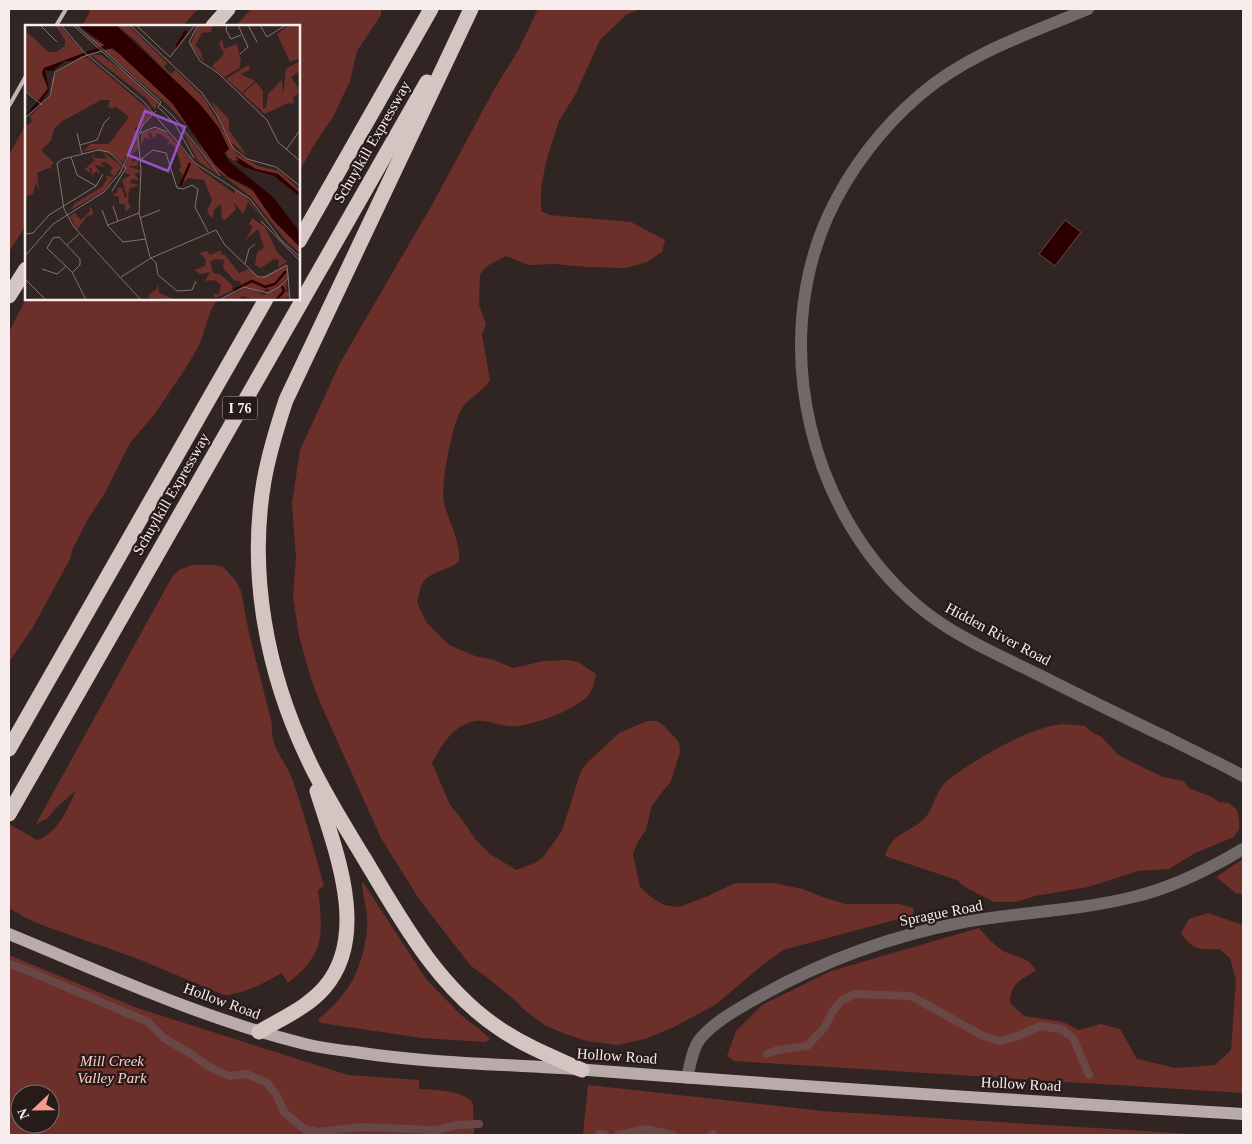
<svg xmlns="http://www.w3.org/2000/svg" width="1252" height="1144" font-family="Georgia,serif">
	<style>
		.green { fill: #6d2f29; fill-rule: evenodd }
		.water { fill: #2c0000; stroke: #694747 }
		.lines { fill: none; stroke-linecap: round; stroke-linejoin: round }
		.stream { stroke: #694747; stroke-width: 8 }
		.minor { stroke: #706968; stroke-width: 12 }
		.major { stroke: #b8aba9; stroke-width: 12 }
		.highway { stroke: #d5c5c2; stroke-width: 15 }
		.rail { stroke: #bfb5b4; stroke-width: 4 }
		.labels { text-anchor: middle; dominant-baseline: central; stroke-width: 4.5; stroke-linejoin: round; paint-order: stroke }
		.shield { fill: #271b19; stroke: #b8aead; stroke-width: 1 }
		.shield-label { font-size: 14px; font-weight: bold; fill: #f6edec }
		.street-label { font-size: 15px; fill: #f6edec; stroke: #271b19 }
		.park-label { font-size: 15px; font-style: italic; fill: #fdcfc8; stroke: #271b19 }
		.inset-river { fill: none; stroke: #2c0000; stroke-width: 2.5 }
		.inset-road { fill: none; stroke: #807573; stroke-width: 1 }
		.view { fill: #9453c8; fill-opacity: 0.15; stroke: #9453c8; stroke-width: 2.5 }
		.inset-edge { fill: none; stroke: #f6edec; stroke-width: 2.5 }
	</style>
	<rect width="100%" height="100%" fill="#312523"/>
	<g class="green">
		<path d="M 91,9 L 198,9 L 183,26 L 82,26 Z"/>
		<path d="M 251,9 L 381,9 L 381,15 L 357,51 L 350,81 L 334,115 L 312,148 L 299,172 L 299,26 L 236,26 Z"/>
		<path d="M 538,9 L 640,9 L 626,15 L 600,40 L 576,93 L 559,121 L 546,161 L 541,189 L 541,211 L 549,215 L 631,222 L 665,240 L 662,252 L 647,262 L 626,268 L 586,267 L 555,264 L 528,265 L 506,256 L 487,266 L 480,274 L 479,305 L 486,325 L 482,335 L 490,380 C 483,392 468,398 461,410 C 452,425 440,487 444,503 C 449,522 461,542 459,562 C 449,569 429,573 423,582 C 420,587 419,596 417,602 L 426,622 L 449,645 L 475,656 L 494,660 L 513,668 L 544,661 L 567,660 L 578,662 L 596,674 C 595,681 593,687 590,693 C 579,709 536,724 517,726 C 504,728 489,719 475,721 C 453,725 441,746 432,763 L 450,805 L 463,821 L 475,839 L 490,854 L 516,870 L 535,863 L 544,856 L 562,831 L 578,780 L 582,769 L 589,761 L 619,733 L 647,721 L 657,721 L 664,726 L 679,742 L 680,752 L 671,781 L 652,805 L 646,830 L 638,841 L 633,854 L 640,887 L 651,897 L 664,905 L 679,907 L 708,896 L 735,883 L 773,883 L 803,889 L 825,898 L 846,904 L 899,904 L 914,908 L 913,915 L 906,917 L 783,950 L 760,967 L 715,1005 L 672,1028 L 645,1039 L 617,1045 L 587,1041 L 565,1034 L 544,1025 L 521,1007 L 516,1001 L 488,978 L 471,966 L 419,899 L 381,838 L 322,707 L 311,679 L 299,636 L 293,596 L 296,557 L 292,503 L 300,450 L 340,363 L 433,203 L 495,88 L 519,49 Z"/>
		<path d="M 26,124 L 26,225 L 9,252 L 9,155 Z"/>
		<path d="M 26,299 L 218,299 L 211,310 L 200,343 L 189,363 L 154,415 L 130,443 L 105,493 L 88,519 L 73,548 L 70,559 L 52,592 L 33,627 L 9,662 L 9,332 Z"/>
		<path d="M 192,565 L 214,565 L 223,567 L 236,581 L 241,591 L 249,633 L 272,724 C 270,749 285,759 293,781 C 305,816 314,851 324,886 L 318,890 C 323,934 326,953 288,983 L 282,973 C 263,983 246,994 224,995 L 136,958 L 47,927 L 28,919 L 9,908 L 9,824 L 37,840 C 57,834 68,809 76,790 L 57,807 L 47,819 L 36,824 L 172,577 L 179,570 Z"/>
		<path d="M 1063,724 L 1085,726 L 1093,733 L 1102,737 L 1117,754 L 1126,759 L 1163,777 L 1183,781 L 1191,789 L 1212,797 L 1219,802 L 1229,803 L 1237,810 L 1239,820 L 1239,829 L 1234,837 L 1195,853 L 1169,869 L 1138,871 L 1088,887 L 1035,896 L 1016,902 L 994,902 L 965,887 L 957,880 L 885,856 C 892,833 907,834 923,820 C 934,810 934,794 944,784 C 948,779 954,776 959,772 C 985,754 1031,727 1063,724 Z"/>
		<path d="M 1243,859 L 1243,895 L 1236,893 L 1216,877 Z"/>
		<path d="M 363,882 L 426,979 L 461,1015 L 490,1038 L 489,1040 L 485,1042 L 422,1038 L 321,1023 L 318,1020 C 328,1010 339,1001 347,989 C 360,972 369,937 367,915 C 366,905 363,895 362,885 Z"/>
		<path d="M 1208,913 L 1243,925 L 1243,1093 L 734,1061 L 727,1056 L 736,1031 L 762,1005 L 831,971 L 979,928 C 985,935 992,943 999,948 C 1012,958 1028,955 1036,971 C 1021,979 1010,984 1010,1003 L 1024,1016 L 1063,1022 L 1079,1030 L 1101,1024 L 1120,1029 L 1137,1059 L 1175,1068 L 1215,1065 L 1231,1050 L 1236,980 L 1230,958 L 1219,949 C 1200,950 1192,950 1181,933 L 1189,919 Z"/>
		<path d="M 9,955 L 137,1008 L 348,1075 L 419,1080 L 419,1089 C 434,1090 466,1090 473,1104 L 474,1135 L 9,1135 ZM 20,1094 L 50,1094 L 50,1124 L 20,1124 Z"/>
		<path d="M 588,1085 L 822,1111 L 1208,1135 L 583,1135 Z"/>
	</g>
	<path class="water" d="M 1065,220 L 1081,232 L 1055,266 L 1039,254 Z"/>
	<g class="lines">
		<g class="stream">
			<path d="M 9,964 L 24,969 L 148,1022 L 164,1038 L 191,1054 L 208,1066 L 229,1076 L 246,1074 L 266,1082 L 276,1094 L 284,1112 L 304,1129 L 318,1132 L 360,1127 L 436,1130 L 458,1125 L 479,1124"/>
			<path d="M 767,1054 L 778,1050 L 807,1046 L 825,1027 L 833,1011 L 842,1000 L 855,994 L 911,996 L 983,1036 L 1000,1041 L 1018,1036 L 1040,1026 L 1061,1029 L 1073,1038 L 1089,1075"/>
			<path d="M 599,1134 L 605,1135"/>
			<path d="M 618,1135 L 646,1129 L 673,1135"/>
			<path d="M 711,1135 L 713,1134"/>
		</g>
		<g class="minor">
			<path d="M 1088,9 C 1031,33 969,53 921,94 C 882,127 849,170 828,216 C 769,347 810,516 919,607 C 953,635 994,653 1033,672 C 1079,695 1125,718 1172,740 C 1195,752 1220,763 1243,776"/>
			<path d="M 687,1078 C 690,1066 692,1049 700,1039 C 714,1022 736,1010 755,999 C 820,962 890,936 964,922 C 1020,912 1077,911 1133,897 C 1172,888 1208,870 1243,849"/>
		</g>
		<path class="major" d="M 9,934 C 106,974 203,1019 305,1044 C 321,1048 338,1050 355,1052 C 432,1064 510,1064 588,1070 C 806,1087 1025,1101 1243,1114"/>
		<g class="highway">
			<path d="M 471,9 L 286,400 C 277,427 269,453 264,481 C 248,574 267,673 307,757 C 323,792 344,825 364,858 C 401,920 438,988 500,1029 C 525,1046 553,1057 582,1070"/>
			<path d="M 213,26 L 228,9"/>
			<path d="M 299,241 L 431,9"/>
			<path d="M 9,296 L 26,269"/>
			<path d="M 9,749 L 266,299"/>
			<path d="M 9,814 L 427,82"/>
			<path d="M 259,1032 C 282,1018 307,1008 325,987 C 370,934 335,849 317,791"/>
		</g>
		<g class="rail">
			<path d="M 56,26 L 66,9"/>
			<path d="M 9,106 L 26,76"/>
		</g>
	</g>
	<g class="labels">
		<rect class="shield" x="222.5" y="396.5" width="35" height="23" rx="4"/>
		<g class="shield-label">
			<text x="240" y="408">I 76</text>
		</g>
		<g class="street-label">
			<text transform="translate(372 142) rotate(-60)">Schuylkill Expressway</text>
			<text transform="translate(171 494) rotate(-60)">Schuylkill Expressway</text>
			<text transform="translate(998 634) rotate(28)">Hidden River Road</text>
			<text transform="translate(941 913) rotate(-11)">Sprague Road</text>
			<text transform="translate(222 1001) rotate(20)">Hollow Road</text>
			<text transform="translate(617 1056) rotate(4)">Hollow Road</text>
			<text transform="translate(1021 1084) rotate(3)">Hollow Road</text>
		</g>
		<g class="park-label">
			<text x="112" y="1061">Mill Creek<tspan x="112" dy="17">Valley Park</tspan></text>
		</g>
	</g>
	<g transform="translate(25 25)">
		<rect width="275" height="275" fill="#312523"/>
		<path d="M 30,0 L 34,0 L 59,28 L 19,43 L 17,48 L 23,63 L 14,76 L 0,65 L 0,5 L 23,27 L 31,27 L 40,21 L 40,15 ZM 103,0 L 142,38 L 139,42 L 146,49 L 150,45 L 179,73 L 212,129 L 233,141 L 254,146 L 275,165 L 275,172 L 249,151 L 218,142 L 203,132 L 185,91 L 109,14 L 92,1 ZM 174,0 L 188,0 L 186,7 L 177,8 L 170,20 L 176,26 L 178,36 L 165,19 ZM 264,0 L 275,0 L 275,33 L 265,37 L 252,9 ZM 59,8 L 100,32 L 151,82 L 165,104 L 144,81 ZM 197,13 L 199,24 L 212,19 L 216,36 L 214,43 L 199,52 L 187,41 L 199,29 L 194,19 ZM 66,30 L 76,30 L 102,49 L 133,78 L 130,85 L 121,73 ZM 57,32 L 63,33 L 128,88 L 115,103 L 111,102 L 110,105 L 114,108 L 98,138 L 90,131 L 71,124 L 58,126 L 66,119 L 84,119 L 104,92 L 90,81 L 87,84 L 83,81 L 85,75 L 76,75 L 36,97 L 29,104 L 26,116 L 16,125 L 29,138 L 26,140 L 27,144 L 23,143 L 12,148 L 14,167 L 11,158 L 8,169 L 0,172 L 0,192 L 0,101 L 7,97 L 5,91 L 26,71 L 27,54 L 33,46 ZM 275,36 L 275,46 L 266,52 L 274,64 L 273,69 L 268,72 L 269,79 L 263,78 L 240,89 L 218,69 L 231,57 L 238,66 L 238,83 L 241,83 L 243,69 L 257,55 L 258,70 L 261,44 ZM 223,40 L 225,45 L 215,49 L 230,56 L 217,68 L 201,54 ZM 186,76 L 204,94 L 204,105 L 222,131 L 205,116 ZM 154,100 L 181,136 L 193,150 L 173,136 ZM 131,104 L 140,106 L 176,145 L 210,169 L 210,164 L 221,172 L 241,198 L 223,177 L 218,189 L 209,177 L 211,184 L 200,195 L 197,194 L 196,179 L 189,185 L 187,194 L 182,186 L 187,175 L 179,155 L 163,153 L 154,162 L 158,150 L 154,145 L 156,141 L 151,123 L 145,118 L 142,122 L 144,115 L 133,108 L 128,114 L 126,107 L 123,109 L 126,115 L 120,112 L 116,121 L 116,108 ZM 164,108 L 201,151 L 231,168 L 249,196 L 275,222 L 275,228 L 263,218 L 226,172 L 190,144 ZM 113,113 L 114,123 L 106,130 L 111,132 L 106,135 L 109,137 L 113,132 L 113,141 L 103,141 L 116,146 L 109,149 L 114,155 L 107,154 L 105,158 L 114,160 L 104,164 L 103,178 L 106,182 L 100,187 L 100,179 L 94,179 L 94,172 L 87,170 L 93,167 L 92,163 L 97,163 L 100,173 L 102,172 L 97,155 L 106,150 L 100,148 L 100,140 ZM 78,127 L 97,141 L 79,166 L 46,185 L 49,179 L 77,162 L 82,154 L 80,151 L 89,152 L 85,147 L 88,143 L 81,137 L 76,138 L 76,141 L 80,138 L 77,142 L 69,139 L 76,149 L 71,146 L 67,151 L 67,143 L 64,143 L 66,146 L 63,147 L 60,144 L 69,136 L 67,128 L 70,133 L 82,134 ZM 64,182 L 67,183 L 68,190 L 62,191 L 52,205 L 45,191 L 50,188 L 56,195 L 65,186 ZM 227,193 L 240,202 L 252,227 L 262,237 L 253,242 L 254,235 L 249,234 L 236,243 L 230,240 L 232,228 L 239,222 L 233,204 L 220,215 L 228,202 L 224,199 ZM 197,225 L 195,229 L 200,230 L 214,248 L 224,244 L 235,253 L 261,240 L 264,251 L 246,266 L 241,263 L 238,267 L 210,264 L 216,260 L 215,256 L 210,256 L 198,243 L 199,235 L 190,234 L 185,237 L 188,248 L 196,250 L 208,261 L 206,266 L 190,273 L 188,269 L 194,269 L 196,260 L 190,255 L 180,256 L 185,247 L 175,249 L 169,245 L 180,241 L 181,235 L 175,228 L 182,226 L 185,230 ZM 262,255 L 261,267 L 264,267 L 264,272 L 232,275 L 217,271 L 212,275 L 195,275 L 222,262 L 239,270 ZM 133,259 L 134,268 L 151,275 L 124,273 L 123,270 L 131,265 Z" fill="#6d2f29"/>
		<path d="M 53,0 L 91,0 L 174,78 L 194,103 L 204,124 L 200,128 L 198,126 L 205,137 L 248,172 L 275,207 L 275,222 L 248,195 L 226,163 L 205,153 L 190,140 L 147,78 L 88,23 L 64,28 L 48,36 L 40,36 L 27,46 L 20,45 L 24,65 L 13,81 L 0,91 L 23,64 L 17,48 L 19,43 L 80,20 ZM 210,131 L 231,144 L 253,149 L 275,168 L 275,172 L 249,151 L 218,142 L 209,135 L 214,136 Z" fill="#2c0000"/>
		<path class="inset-river" d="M 151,22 L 161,6M 155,161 L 165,138M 209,265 L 227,256 L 240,262 L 250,259 L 261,246M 252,274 L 259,266 L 257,261"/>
		<path class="inset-road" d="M 15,0 L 32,17M 36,0 L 59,27 L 119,77 L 170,138 L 225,174 L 256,215 L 275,232M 48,0 L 148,91 L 195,151M 51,0 L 136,77 L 133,82M 105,0 L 177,68 L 192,90 L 208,123 L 222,134 L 251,142 L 275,161M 111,0 L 145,32 L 170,0M 173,0 L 164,17 L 175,36 L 193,48 L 242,95 L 253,117 L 275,136M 202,0 L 201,5 L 206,14 L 216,10M 213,0 L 223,22 L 215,29M 223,0 L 232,17M 235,0 L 242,12 L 261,0M 0,66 L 17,80M 133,82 L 150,99 L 169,133M 0,93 L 25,71 L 30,47 L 57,32 L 77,26M 52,108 L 57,129M 115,108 L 130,102 L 142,107M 113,111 L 116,145 L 114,188 L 125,232 L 131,238 L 133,250 L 152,266 L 167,265 L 171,256M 55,120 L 72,115 L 79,98 L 85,92M 261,125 L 275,105M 46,132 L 52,150 L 71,161M 114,136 L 128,125 L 141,128 L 152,163 L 158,164 L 167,160 L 173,164 L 170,182 L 183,207M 87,166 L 101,143 L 84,127 L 73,125 L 38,134 L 32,138 L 39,184 L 49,202 L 116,275M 88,181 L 93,196M 77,185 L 83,201 L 98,217 L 121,214M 115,193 L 135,185M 236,196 L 275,236M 83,200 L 114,188M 0,209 L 8,208 L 24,190 L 71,161 L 78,149M 42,220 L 54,209M 0,231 L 28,199 L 79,167 L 95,148 L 118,100 L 131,86M 220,239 L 224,224 L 230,219M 17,244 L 32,249 L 41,241M 47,248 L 55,240 L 55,234 L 34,212 L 28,213 L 22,223 L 47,247 L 61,275M 96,252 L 126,233 L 191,205 L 200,220 L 233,252 L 240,252 L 262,240 L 265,275M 0,254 L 21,275M 194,275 L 219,262 L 243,268 L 254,262 L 264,252"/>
		<path class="view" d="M 120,86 L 160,102 L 143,146 L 103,130 Z"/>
		<rect width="275" height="275" class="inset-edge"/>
	</g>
	<rect width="1252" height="1144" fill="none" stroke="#f6edec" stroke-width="20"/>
	<g transform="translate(35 1109) rotate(248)"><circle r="24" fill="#271b19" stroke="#7a6f6d"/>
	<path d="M0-4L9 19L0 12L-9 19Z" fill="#f59c91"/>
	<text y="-8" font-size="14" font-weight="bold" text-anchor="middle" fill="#f6edec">N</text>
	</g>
</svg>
